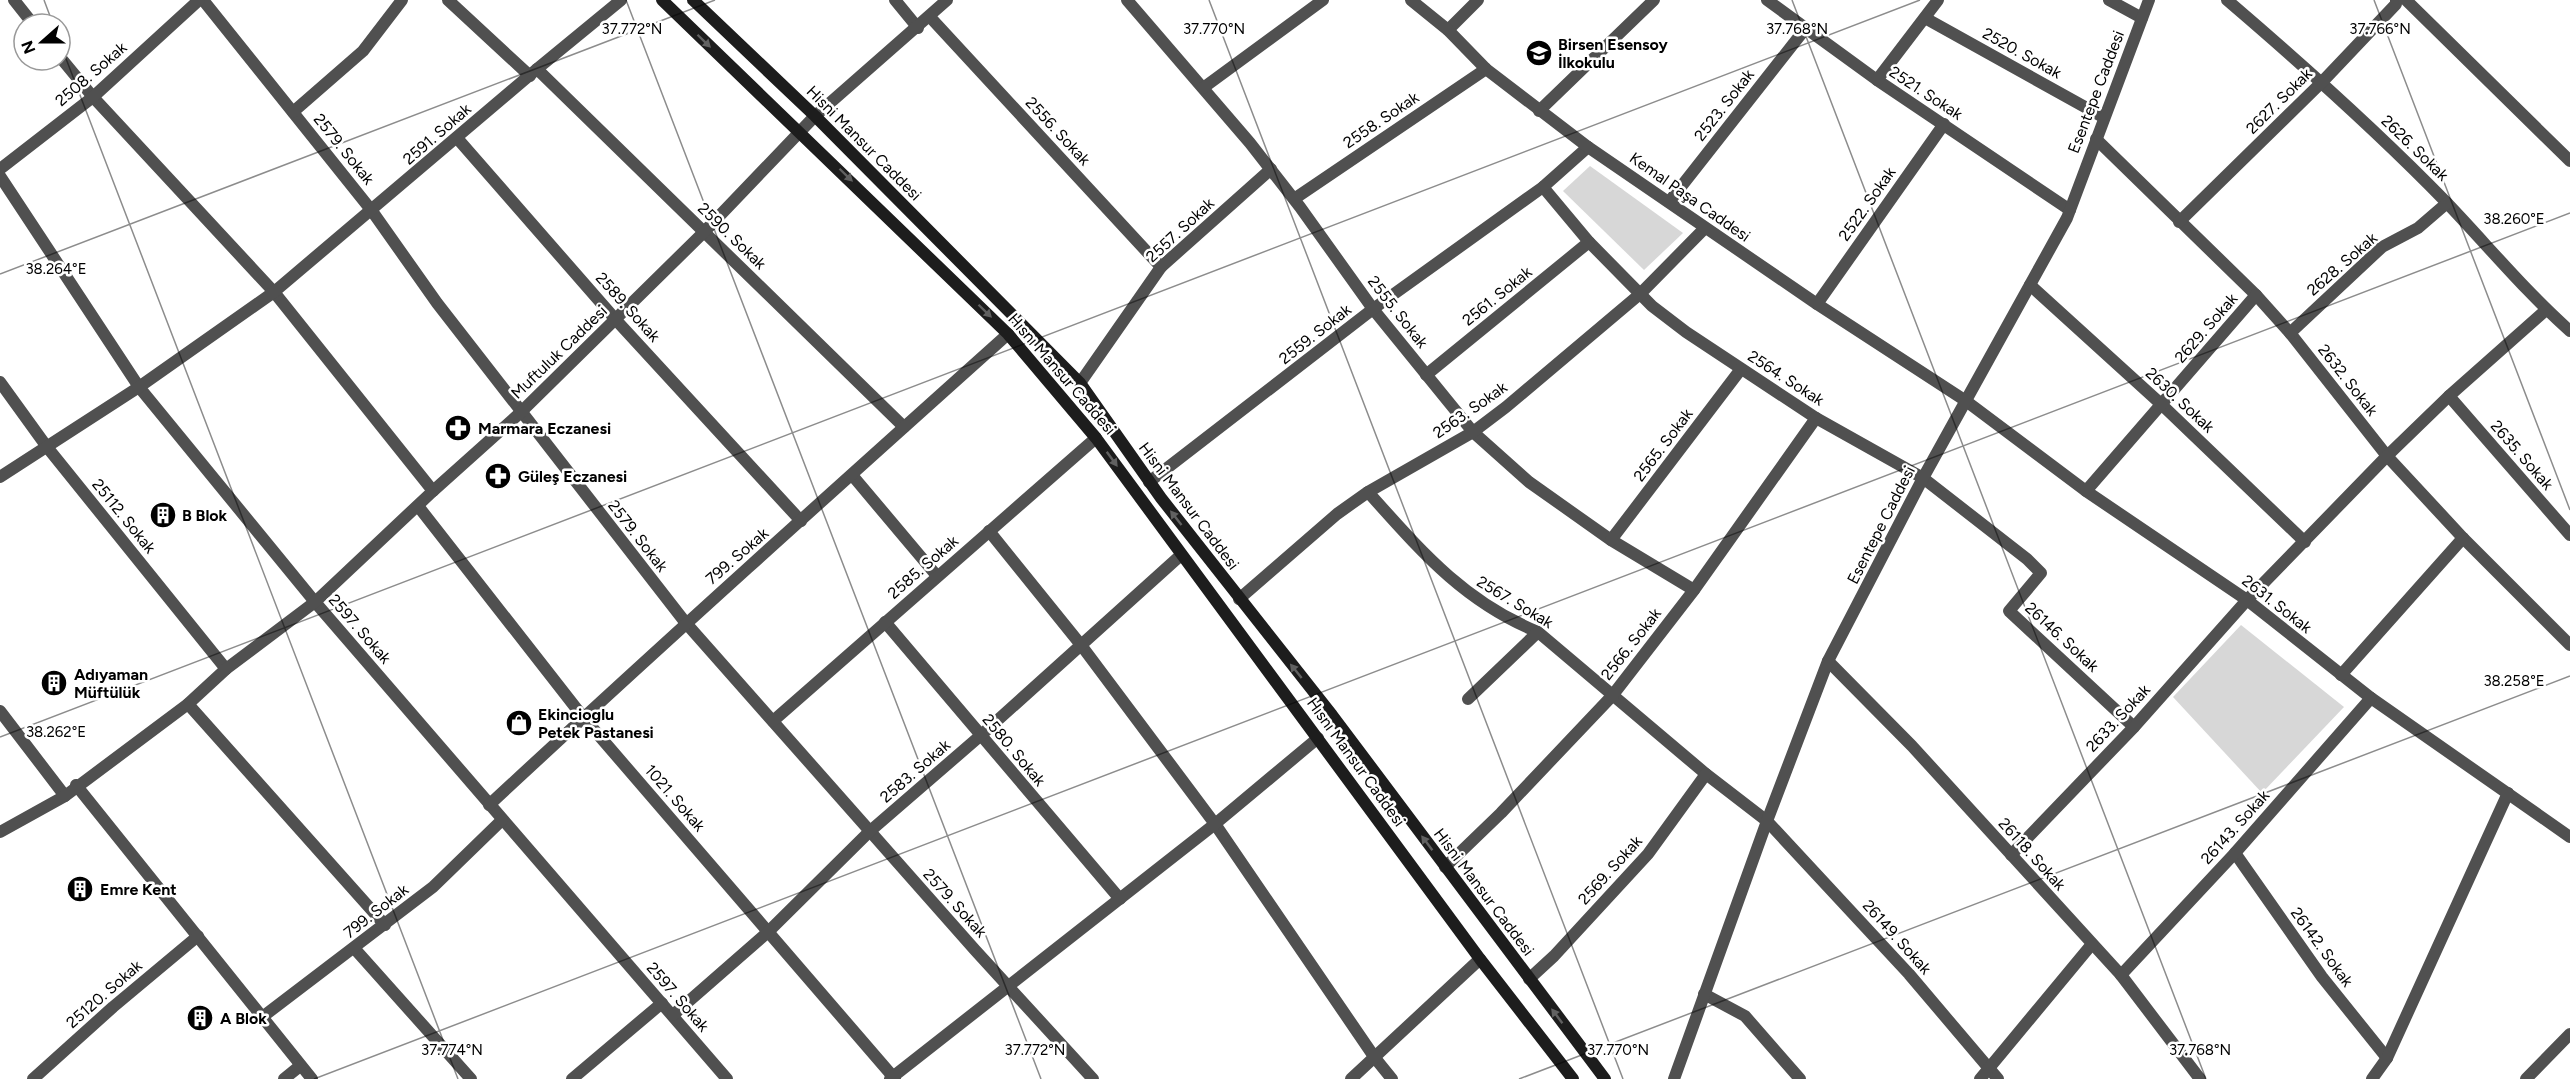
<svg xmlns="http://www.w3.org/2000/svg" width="2570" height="1079" font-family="Figtree,sans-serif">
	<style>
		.green { fill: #d7d7d7 }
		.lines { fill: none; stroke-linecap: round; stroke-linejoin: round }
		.minor { stroke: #505050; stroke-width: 12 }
		.tertiary { stroke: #505050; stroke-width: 12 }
		.secondary { stroke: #1d1d1d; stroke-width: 12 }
		.oneway { fill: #616161 }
		.ticks { fill: none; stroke: #000; stroke-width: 1.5; stroke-opacity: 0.45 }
		.labels { text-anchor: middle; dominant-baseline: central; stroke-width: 5; stroke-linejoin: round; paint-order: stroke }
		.poi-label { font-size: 16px; font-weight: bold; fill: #000; stroke: #fff; text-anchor: start }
		.street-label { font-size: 16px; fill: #000; stroke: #fff }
		.ticks-label { font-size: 15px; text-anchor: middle; fill: #000; stroke: #fff; stroke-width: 5; stroke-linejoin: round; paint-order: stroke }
	</style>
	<rect width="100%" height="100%" fill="#fff"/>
	<g class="green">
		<path d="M 1590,166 L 1683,233 L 1644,270 L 1563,191 Z"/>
		<path d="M 2241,625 L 2344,707 L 2262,793 L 2173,697 Z"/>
	</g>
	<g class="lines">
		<g class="minor">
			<path d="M 14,0 L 33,24"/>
			<path d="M 203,0 L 372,211 L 437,303 L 685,622 L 975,950 L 1093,1079"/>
			<path d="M 448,0 L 530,76"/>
			<path d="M 895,0 L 918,28"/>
			<path d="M 1127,0 L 1250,143 L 1300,207 L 1373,309 L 1473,432 L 1529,482 L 1611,540 L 1694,590"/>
			<path d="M 1767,0 L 1877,80 L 2070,210"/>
			<path d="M 2109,0 L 2142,18"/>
			<path d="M 2227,0 C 2303,65 2377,131 2447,203 C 2488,246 2526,292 2570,331"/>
			<path d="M 2406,0 L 2570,161"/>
			<path d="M 930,17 L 1161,267"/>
			<path d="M 1925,18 L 2103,117"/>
			<path d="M 1448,30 L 1478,0"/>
			<path d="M 60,57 L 93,97 L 274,292 L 433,491"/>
			<path d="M 537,69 L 904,427"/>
			<path d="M 1877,80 L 1938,0"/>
			<path d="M 1203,88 L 1323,0"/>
			<path d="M 1539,111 L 1654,0"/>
			<path d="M 293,112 L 363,51 L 402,0"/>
			<path d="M 457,138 L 616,320 L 801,521"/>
			<path d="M 2096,139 L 2256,295 L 2290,333 L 2387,456 L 2463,538 L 2570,645"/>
			<path d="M 0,169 L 93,97 L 199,0"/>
			<path d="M 0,176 L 139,387 L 315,602 L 727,1079"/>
			<path d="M 1543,187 L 1589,242 L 1652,306 L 1686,332 L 1816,418 L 1923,478 L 2027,559 L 2041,573 L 2009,611 L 2134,727"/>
			<path d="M 1294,199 L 1486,69"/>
			<path d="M 1669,202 L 1805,29"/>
			<path d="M 2179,222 L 2323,81 L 2396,4 L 2396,0"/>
			<path d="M 2030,285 L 2161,404 L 2305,542"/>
			<path d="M 1817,304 L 1944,124"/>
			<path d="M 2290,333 L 2382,247 L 2418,228 L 2447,203"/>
			<path d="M 1426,375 L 1589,242"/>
			<path d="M 0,382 L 47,447 L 226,669"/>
			<path d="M 1080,383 L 1161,267 L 1271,169"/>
			<path d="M 2449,396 L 2570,535"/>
			<path d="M 1966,401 L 2086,491 L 2247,600 L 2371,698 L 2570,837"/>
			<path d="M 852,475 L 937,576"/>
			<path d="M 0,477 L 139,387 L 274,292 L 537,69 L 621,0"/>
			<path d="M 1149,482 L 1373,309 L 1543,187 L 1588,147"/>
			<path d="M 2086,491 L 2256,295"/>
			<path d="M 1368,492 C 1421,551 1463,601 1538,632 L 1706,774 L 1767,821 L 1909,974 L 1998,1079"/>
			<path d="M 418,506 L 583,717 L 895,1079"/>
			<path d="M 989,531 L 1081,645 L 1215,824 L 1375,1058 L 1392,1079"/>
			<path d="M 1611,540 L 1741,369"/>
			<path d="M 1239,599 L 1337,514 L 1368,492 L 1473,432 L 1506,407 L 1640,294 L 1705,228"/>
			<path d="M 885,622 L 1120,899"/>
			<path d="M 1828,661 L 1912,746 L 2121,975 L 2200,1079"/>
			<path d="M 2341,675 L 2463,538"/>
			<path d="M 1468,699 L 1538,632"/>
			<path d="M 188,704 L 385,925"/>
			<path d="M 0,711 L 65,796"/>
			<path d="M 773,721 L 1096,438"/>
			<path d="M 76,785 L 312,1079"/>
			<path d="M 489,805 C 660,646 834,490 1008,334"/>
			<path d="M 2235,853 L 2322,977 L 2387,1058"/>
			<path d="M 2011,855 L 2134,727 L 2247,600 L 2387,456 L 2449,396 L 2546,310"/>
			<path d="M 1445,867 L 1501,813 L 1612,696 L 1694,590 L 1816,418"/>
			<path d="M 354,948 L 471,1079"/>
			<path d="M 2121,975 L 2235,853 L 2371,698"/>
			<path d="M 1529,979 L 1554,956 L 1648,854 L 1706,774"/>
			<path d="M 1704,994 L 1745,1016 L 1800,1079"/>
			<path d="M 673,1015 L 768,932 L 869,832 L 980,736 L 1181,555"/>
			<path d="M 261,1018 L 433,887 L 502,820"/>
			<path d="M 33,1079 L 113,1007 L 198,936"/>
			<path d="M 284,1079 L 300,1066"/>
			<path d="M 572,1079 L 662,1003"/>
			<path d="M 890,1079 L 1215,824 L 1318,738"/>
			<path d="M 1351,1079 L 1480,959"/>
			<path d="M 1980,1079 L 2092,944"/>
			<path d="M 2372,1079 L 2387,1058 L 2508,793"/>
			<path d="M 2526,1079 L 2570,1034"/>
		</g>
		<g class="tertiary">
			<path d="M 1411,0 L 1448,30 L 1486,69 L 1588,147 L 1817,304 L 1966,401"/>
			<path d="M 0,832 L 65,796 L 188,704 L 226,669 L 315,602 L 433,491 L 520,413 L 704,232 L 815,116 L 947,0"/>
			<path d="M 1674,1079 L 1767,821 L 1828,661 L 1923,478 L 2067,218 L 2149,0"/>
		</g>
		<g class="secondary">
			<path d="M 662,0 L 1008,334 L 1096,438 L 1480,959 L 1573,1079"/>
			<path d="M 693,0 L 815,116 L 1080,383 L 1161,498 L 1332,715 L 1605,1079"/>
		</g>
	</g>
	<defs><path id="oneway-solid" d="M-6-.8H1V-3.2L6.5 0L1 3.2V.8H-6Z" transform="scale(1.5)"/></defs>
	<g class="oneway">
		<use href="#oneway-solid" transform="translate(704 41) rotate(44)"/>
		<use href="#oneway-solid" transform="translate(846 175) rotate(44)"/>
		<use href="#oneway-solid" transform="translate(985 311) rotate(44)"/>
		<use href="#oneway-solid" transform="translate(1112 459) rotate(54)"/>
		<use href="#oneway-solid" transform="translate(1176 518) rotate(-128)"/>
		<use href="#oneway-solid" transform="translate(1296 671) rotate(-129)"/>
		<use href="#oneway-solid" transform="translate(1427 843) rotate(-127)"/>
		<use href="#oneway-solid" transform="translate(1557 1016) rotate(-127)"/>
	</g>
	<path class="ticks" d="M 44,0 L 53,24M 626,0 L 1041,1079M 1209,0 L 1623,1079M 1792,0 L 2206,1079M 2374,0 L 2570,510M 60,43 L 458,1079M 0,274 L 715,0M 0,737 L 1920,0M 314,1079 L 2570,213M 1519,1079 L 2570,676"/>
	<defs>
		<symbol id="school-disc" viewBox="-11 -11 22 22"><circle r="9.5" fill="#000" stroke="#fff"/><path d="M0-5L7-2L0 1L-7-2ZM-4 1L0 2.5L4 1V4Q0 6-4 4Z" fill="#fff"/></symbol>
		<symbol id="pharmacy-disc" viewBox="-11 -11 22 22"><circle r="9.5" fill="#000" stroke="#fff"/><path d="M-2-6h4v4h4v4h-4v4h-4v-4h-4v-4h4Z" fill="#fff"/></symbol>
		<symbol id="building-disc" viewBox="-11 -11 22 22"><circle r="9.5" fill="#000" stroke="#fff"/><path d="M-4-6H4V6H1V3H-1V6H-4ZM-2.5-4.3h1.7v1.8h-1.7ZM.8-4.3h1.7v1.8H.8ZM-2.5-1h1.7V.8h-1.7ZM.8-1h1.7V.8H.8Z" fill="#fff"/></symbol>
		<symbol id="shop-disc" viewBox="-11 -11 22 22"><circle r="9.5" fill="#000" stroke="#fff"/><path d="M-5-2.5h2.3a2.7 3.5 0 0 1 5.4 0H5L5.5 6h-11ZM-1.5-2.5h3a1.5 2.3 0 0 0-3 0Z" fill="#fff"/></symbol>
	</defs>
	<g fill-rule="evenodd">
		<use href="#school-disc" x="1524" y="38" width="30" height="30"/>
		<use href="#pharmacy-disc" x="443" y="413" width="30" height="30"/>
		<use href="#pharmacy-disc" x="483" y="461" width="30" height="30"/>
		<use href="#building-disc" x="148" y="500" width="30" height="30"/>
		<use href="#building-disc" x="39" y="668" width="30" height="30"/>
		<use href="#shop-disc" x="504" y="708" width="30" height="30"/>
		<use href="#building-disc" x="65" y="874" width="30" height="30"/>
		<use href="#building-disc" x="185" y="1003" width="30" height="30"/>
	</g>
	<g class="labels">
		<g class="poi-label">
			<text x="1558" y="44">Birsen Esensoy<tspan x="1558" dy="18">İlkokulu</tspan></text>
			<text x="478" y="428">Marmara Eczanesi</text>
			<text x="518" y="476">Güleş Eczanesi</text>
			<text x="182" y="515">B Blok</text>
			<text x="74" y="674">Adıyaman<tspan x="74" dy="18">Müftülük</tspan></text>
			<text x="538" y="714">Ekincioglu<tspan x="538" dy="18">Petek Pastanesi</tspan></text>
			<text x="100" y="889">Emre Kent</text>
			<text x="220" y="1018">A Blok</text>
		</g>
		<g class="street-label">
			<text transform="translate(2022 53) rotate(29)">2520. Sokak</text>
			<text transform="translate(91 74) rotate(-41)">2508. Sokak</text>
			<text transform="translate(2096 92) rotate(-69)">Esentepe Caddesi</text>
			<text transform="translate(1926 93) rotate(33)">2521. Sokak</text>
			<text transform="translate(2279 101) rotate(-45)">2627. Sokak</text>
			<text transform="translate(1724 105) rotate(-52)">2523. Sokak</text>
			<text transform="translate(1381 120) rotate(-34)">2558. Sokak</text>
			<text transform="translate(1058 131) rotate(47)">2556. Sokak</text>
			<text transform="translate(437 134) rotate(-41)">2591. Sokak</text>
			<text transform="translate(864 143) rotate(45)">Hisni Mansur Caddesi</text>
			<text transform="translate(2415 148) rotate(44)">2626. Sokak</text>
			<text transform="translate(344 149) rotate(51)">2579. Sokak</text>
			<text transform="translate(1690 197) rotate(35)">Kemal Paşa Caddesi</text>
			<text transform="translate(1867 204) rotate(-55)">2522. Sokak</text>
			<text transform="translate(1180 230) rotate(-43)">2557. Sokak</text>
			<text transform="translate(732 236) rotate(44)">2590. Sokak</text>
			<text transform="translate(2342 264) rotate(-41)">2628. Sokak</text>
			<text transform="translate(1497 296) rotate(-39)">2561. Sokak</text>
			<text transform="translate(628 307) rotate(48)">2589. Sokak</text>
			<text transform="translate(1398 312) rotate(52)">2555. Sokak</text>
			<text transform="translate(2206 328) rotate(-49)">2629. Sokak</text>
			<text transform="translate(1315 334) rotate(-38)">2559. Sokak</text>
			<text transform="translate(559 352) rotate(-44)">Muftuluk Caddesi</text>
			<text transform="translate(1062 374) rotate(49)">Hısnı Mansur Caddesi</text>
			<text transform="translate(1786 378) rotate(33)">2564. Sokak</text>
			<text transform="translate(2348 380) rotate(52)">2632. Sokak</text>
			<text transform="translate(2180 400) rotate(43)">2630. Sokak</text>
			<text transform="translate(1470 410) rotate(-35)">2563. Sokak</text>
			<text transform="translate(1663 445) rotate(-53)">2565. Sokak</text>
			<text transform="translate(2522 455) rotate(49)">2635. Sokak</text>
			<text transform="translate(1189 506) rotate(53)">Hisni Mansur Caddesi</text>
			<text transform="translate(124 516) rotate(51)">25112. Sokak</text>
			<text transform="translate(1881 525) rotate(-63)">Esentepe Caddesi</text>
			<text transform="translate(638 536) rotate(52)">2579. Sokak</text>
			<text transform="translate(737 556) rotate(-41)">799. Sokak</text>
			<text transform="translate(923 567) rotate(-41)">2585. Sokak</text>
			<text transform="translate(1515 602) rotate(31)">2567. Sokak</text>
			<text transform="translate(2277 604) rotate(38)">2631. Sokak</text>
			<text transform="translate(360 629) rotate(49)">2597. Sokak</text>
			<text transform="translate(2062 637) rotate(43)">26146. Sokak</text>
			<text transform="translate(1631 644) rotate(-52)">2566. Sokak</text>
			<text transform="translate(2118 718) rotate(-47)">2633. Sokak</text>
			<text transform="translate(1014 750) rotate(50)">2580. Sokak</text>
			<text transform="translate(1356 762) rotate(54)">Hısnı Mansur Caddesi</text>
			<text transform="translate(915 771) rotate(-41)">2583. Sokak</text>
			<text transform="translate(675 798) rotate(49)">1021. Sokak</text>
			<text transform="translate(2235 827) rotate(-48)">26143. Sokak</text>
			<text transform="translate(2032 854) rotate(48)">26118. Sokak</text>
			<text transform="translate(1610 870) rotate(-48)">2569. Sokak</text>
			<text transform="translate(1484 892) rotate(53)">Hisni Mansur Caddesi</text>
			<text transform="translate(955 903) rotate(48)">2579. Sokak</text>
			<text transform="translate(376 911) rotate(-38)">799. Sokak</text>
			<text transform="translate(1897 937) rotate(48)">26149. Sokak</text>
			<text transform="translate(2322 947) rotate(54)">26142. Sokak</text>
			<text transform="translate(104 994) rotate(-41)">25120. Sokak</text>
			<text transform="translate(678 997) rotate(49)">2597. Sokak</text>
		</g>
	</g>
	<g class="ticks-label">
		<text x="632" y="34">37.772°N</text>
		<text x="1214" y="34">37.770°N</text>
		<text x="1797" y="34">37.768°N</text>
		<text x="2380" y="34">37.766°N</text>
		<text x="2514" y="224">38.260°E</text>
		<text x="56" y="274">38.264°E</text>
		<text x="2514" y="686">38.258°E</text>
		<text x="56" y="737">38.262°E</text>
		<text x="452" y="1055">37.774°N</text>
		<text x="1035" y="1055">37.772°N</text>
		<text x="1618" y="1055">37.770°N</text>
		<text x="2200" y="1055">37.768°N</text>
	</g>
	<g transform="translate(42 42) rotate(249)"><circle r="28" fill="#ffffff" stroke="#999999" stroke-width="1.5"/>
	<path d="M0-4.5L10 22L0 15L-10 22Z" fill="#000000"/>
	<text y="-9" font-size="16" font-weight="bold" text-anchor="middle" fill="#000000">N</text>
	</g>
</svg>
